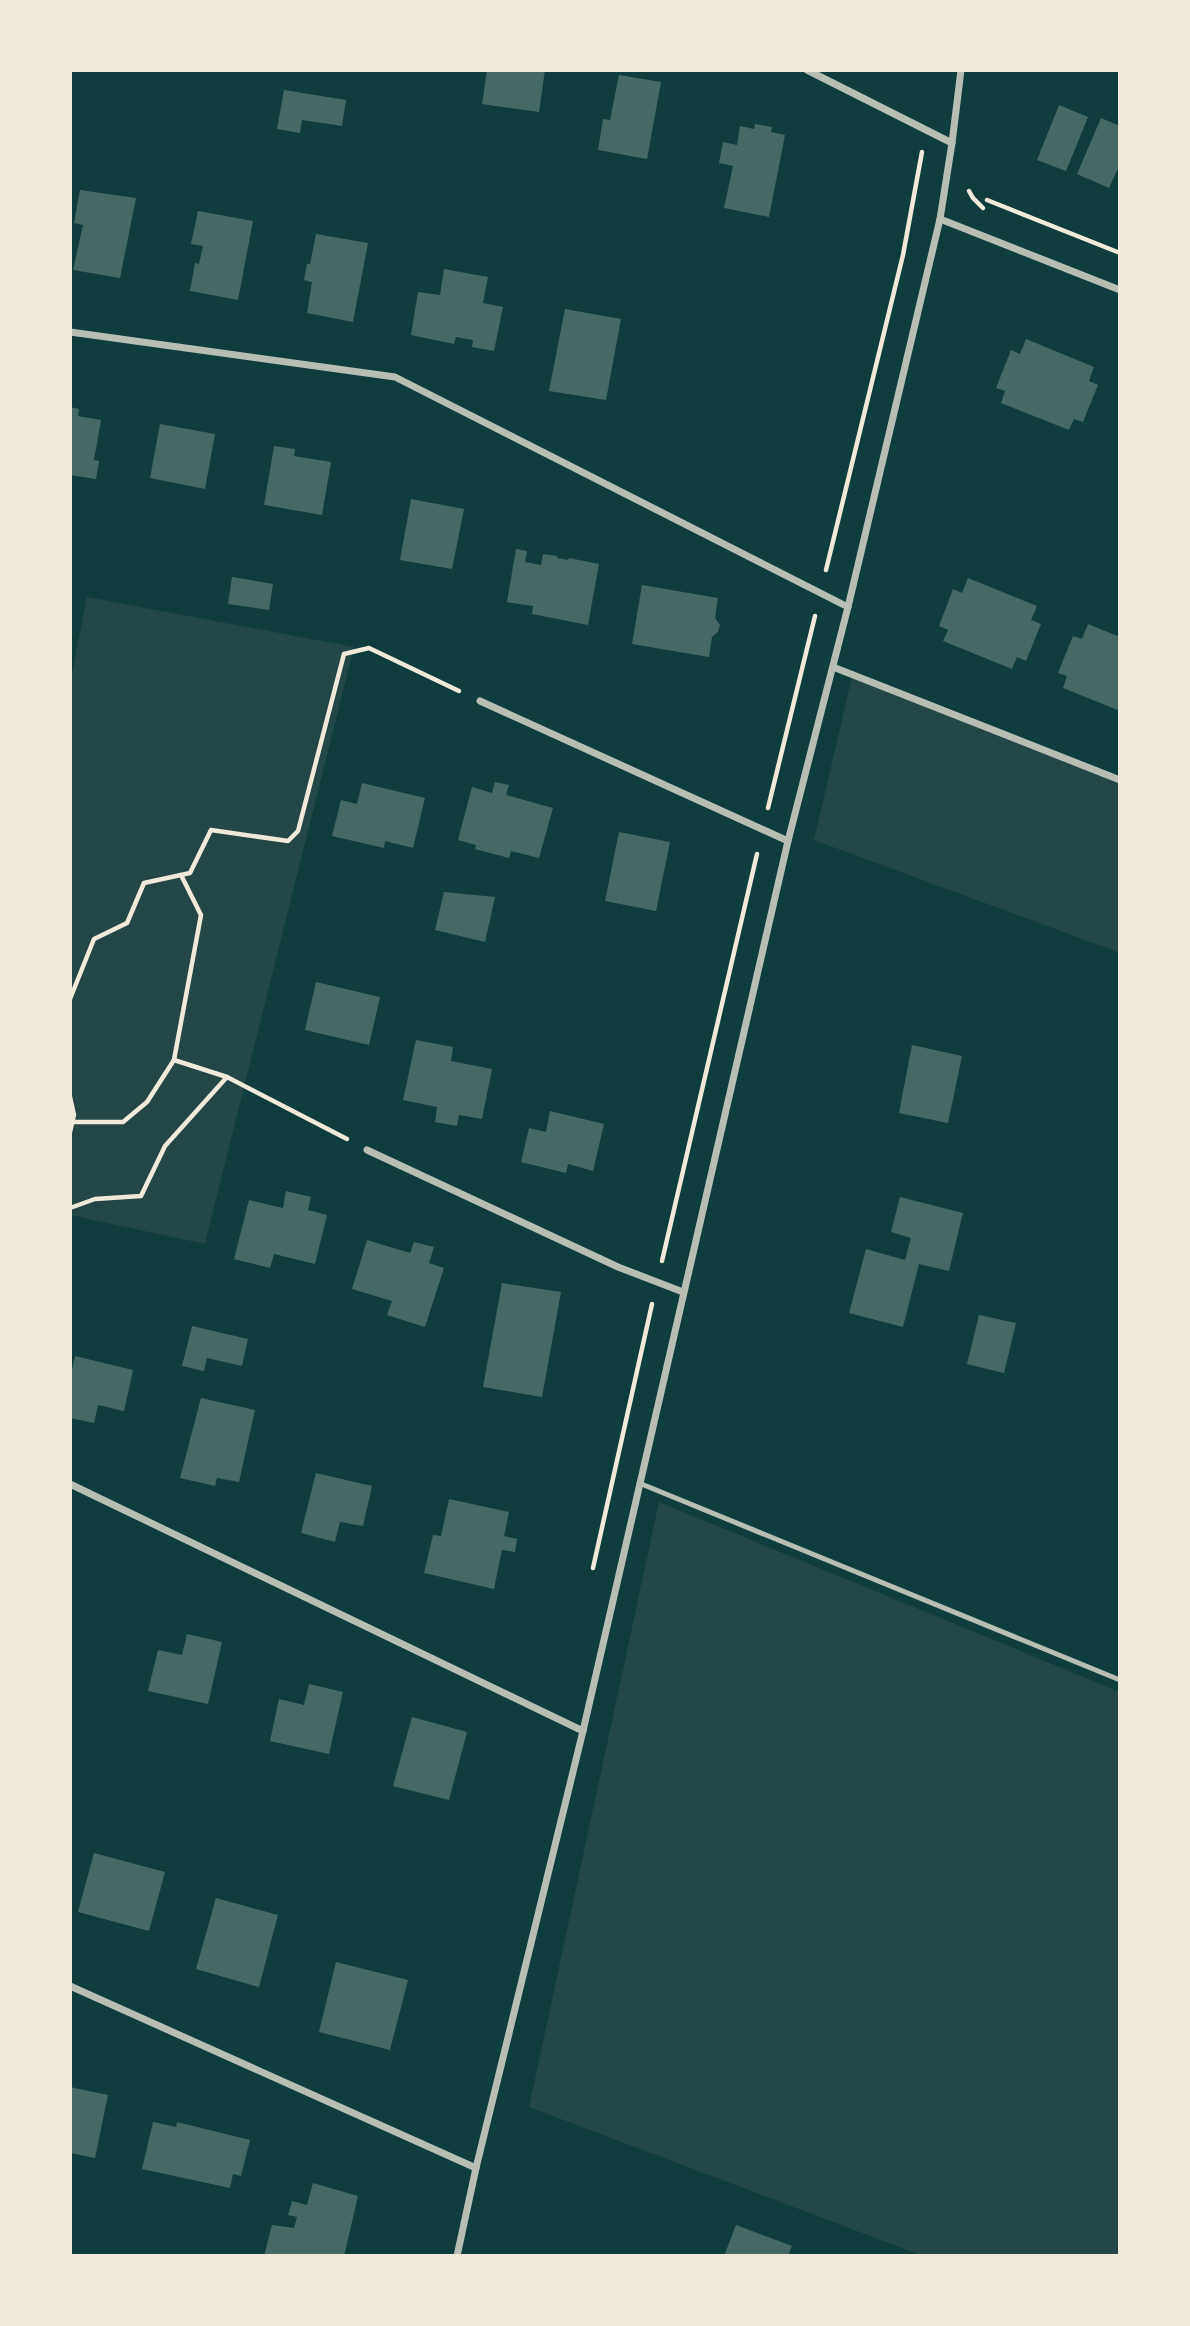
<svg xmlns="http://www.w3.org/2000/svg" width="1190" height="2326" font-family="Signika,sans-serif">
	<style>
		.green { fill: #244646 }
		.building { fill: #486865 }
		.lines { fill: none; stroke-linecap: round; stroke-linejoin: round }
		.path { stroke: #f1e9da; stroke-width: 4.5 }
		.service { stroke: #b8beb3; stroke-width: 5 }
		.minor { stroke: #b8beb3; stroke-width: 7 }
	</style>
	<rect width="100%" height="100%" fill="#0f3d3e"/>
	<g class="green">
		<path d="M 87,597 L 354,647 L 205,1244 L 70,1215 L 70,683 Z"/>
		<path d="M 852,677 L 1120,782 L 1120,953 L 814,840 Z"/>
		<path d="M 659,1502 L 1120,1692 L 1120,2256 L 923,2256 L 529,2107 Z"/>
	</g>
	<g class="building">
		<path d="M 487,70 L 545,70 L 539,112 L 482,104 Z"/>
		<path d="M 619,75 L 661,82 L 647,159 L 598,150 L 603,119 L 610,120 Z"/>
		<path d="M 284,90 L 346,100 L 342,126 L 302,120 L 300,133 L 277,129 Z"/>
		<path d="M 1059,105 L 1088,117 L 1066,171 L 1037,160 Z"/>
		<path d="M 1101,118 L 1120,126 L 1120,164 L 1109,188 L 1077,174 Z"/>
		<path d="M 755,124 L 772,127 L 771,132 L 785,135 L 769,217 L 724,208 L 733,166 L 719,163 L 723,142 L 737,145 L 740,126 L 754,129 Z"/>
		<path d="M 80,190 L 136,198 L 120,278 L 73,270 L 83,225 L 74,223 Z"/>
		<path d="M 198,211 L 253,221 L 238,300 L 190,291 L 195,263 L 199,264 L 203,246 L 191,244 Z"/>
		<path d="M 316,234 L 368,243 L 353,322 L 307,313 L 312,282 L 304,280 L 307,264 L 310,264 Z"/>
		<path d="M 444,269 L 488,277 L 483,303 L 503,307 L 494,351 L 472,347 L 473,340 L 456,337 L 454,344 L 411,335 L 418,292 L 440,295 Z"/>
		<path d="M 565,309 L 621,319 L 606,400 L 549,391 Z"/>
		<path d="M 1026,339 L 1094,367 L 1089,381 L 1098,385 L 1083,422 L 1074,419 L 1069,430 L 1001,403 L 1005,391 L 996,388 L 1011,350 L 1020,354 Z"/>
		<path d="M 70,407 L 79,409 L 78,416 L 101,420 L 94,460 L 99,461 L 96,479 L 70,475 Z"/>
		<path d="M 160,424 L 215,434 L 205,489 L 150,478 Z"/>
		<path d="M 274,446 L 295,449 L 294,456 L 331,462 L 322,515 L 264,505 Z"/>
		<path d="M 411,499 L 464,509 L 452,569 L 400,560 Z"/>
		<path d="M 516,549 L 527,551 L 525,562 L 541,565 L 543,554 L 557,556 L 557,558 L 568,560 L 569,558 L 599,564 L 588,625 L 532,614 L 533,606 L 507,602 Z"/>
		<path d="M 232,577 L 273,584 L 269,610 L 228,604 Z"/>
		<path d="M 968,578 L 1037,606 L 1031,620 L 1041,624 L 1026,661 L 1017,657 L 1012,669 L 943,641 L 948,630 L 939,626 L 953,589 L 962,593 Z"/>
		<path d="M 642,585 L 718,598 L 715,618 L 720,625 L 718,632 L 712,637 L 709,657 L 632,644 Z"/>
		<path d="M 1088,624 L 1120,637 L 1120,711 L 1063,688 L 1067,676 L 1058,673 L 1073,636 L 1082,639 Z"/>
		<path d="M 495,782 L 509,785 L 506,795 L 553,808 L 539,858 L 511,851 L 509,858 L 475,849 L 476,845 L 458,840 L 472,787 L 492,793 Z"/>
		<path d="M 362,783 L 425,798 L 413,848 L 385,841 L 384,848 L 332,836 L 341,800 L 357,804 Z"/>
		<path d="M 619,832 L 670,842 L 656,911 L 605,901 Z"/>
		<path d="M 444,892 L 495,897 L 485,942 L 435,930 Z"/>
		<path d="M 316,982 L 380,997 L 369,1045 L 305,1030 Z"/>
		<path d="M 416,1040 L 453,1047 L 451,1061 L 492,1069 L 482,1119 L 459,1115 L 457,1126 L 435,1122 L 437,1107 L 403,1100 Z"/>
		<path d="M 912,1045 L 962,1056 L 948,1123 L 899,1113 Z"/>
		<path d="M 550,1111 L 604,1124 L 593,1171 L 568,1164 L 566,1173 L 521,1162 L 529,1128 L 546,1132 Z"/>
		<path d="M 286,1191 L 311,1197 L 308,1210 L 327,1215 L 315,1264 L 274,1254 L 270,1268 L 234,1259 L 249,1200 L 283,1208 Z"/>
		<path d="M 900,1197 L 963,1213 L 949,1271 L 919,1264 L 903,1327 L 849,1313 L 866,1249 L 905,1260 L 911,1238 L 891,1232 Z"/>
		<path d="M 367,1240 L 410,1253 L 414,1242 L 434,1247 L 429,1263 L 444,1268 L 425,1327 L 387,1315 L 392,1301 L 352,1289 Z"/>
		<path d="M 502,1283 L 561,1292 L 542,1397 L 483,1387 Z"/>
		<path d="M 979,1315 L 1016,1323 L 1004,1373 L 967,1364 Z"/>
		<path d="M 192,1326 L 248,1339 L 242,1366 L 207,1358 L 204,1371 L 182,1366 Z"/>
		<path d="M 75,1356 L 133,1370 L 124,1411 L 98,1405 L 94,1423 L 70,1418 L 70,1379 Z"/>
		<path d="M 201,1398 L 255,1410 L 239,1482 L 217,1478 L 215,1486 L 180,1478 Z"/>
		<path d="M 316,1473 L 372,1486 L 363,1526 L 340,1522 L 335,1542 L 301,1533 Z"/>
		<path d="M 449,1499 L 509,1512 L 504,1536 L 517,1539 L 515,1552 L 502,1550 L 494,1589 L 424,1573 L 433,1535 L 441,1536 Z"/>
		<path d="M 187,1634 L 222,1642 L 208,1704 L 148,1691 L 158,1650 L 182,1655 Z"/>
		<path d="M 309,1684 L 343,1692 L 329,1754 L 270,1741 L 279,1699 L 304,1705 Z"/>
		<path d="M 412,1717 L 467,1732 L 449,1800 L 393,1786 Z"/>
		<path d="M 94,1853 L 165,1872 L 149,1931 L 78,1912 Z"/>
		<path d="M 216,1898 L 278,1915 L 259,1987 L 196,1969 Z"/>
		<path d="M 336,1962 L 408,1980 L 390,2050 L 319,2032 Z"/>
		<path d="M 70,2087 L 108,2095 L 95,2158 L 70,2153 Z"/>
		<path d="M 153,2122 L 176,2127 L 177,2122 L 250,2140 L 241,2176 L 233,2174 L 230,2188 L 142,2169 Z"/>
		<path d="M 313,2183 L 358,2196 L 344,2256 L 264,2256 L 272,2225 L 294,2228 L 297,2217 L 288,2215 L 292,2201 L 307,2205 Z"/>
		<path d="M 736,2225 L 792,2246 L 788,2256 L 724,2256 Z"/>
	</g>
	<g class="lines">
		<g class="path">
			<path d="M 969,191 L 973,198 L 983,208"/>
			<path d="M 987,200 L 1120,253"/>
			<path d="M 826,570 L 903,255 L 922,152"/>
			<path d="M 768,808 L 815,616"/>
			<path d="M 181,875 L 201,915 L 174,1060 L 227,1077"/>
			<path d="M 70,999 L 94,939 L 127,923 L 144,883 L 190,873 L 211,830 L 288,841 L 298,831 L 344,654 L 369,648 L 459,691"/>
			<path d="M 70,1097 L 74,1115 L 70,1132"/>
			<path d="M 73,1122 L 123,1122 L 147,1102 L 174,1060"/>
			<path d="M 70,1208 L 95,1199 L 141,1196 L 165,1146 L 227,1077 L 347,1139"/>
			<path d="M 662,1261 L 757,854"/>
			<path d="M 593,1568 L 652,1304"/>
		</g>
		<path class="service" d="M 639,1483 L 1120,1680"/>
		<g class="minor">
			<path d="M 807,70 L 952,143"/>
			<path d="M 940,219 L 1120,290"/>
			<path d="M 70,332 L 395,377 L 848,607"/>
			<path d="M 833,667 L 1120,780"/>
			<path d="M 480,701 L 788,841"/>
			<path d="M 367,1150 L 618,1267 L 683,1292"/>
			<path d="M 70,1484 L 583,1731"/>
			<path d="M 70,1986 L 476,2168"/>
			<path d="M 457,2256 L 476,2168 L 583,1731 L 788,841 L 848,607 L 940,219 L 952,143 L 961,70"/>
		</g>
	</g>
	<rect width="1190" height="2326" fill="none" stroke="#f1e9da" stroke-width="144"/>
</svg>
